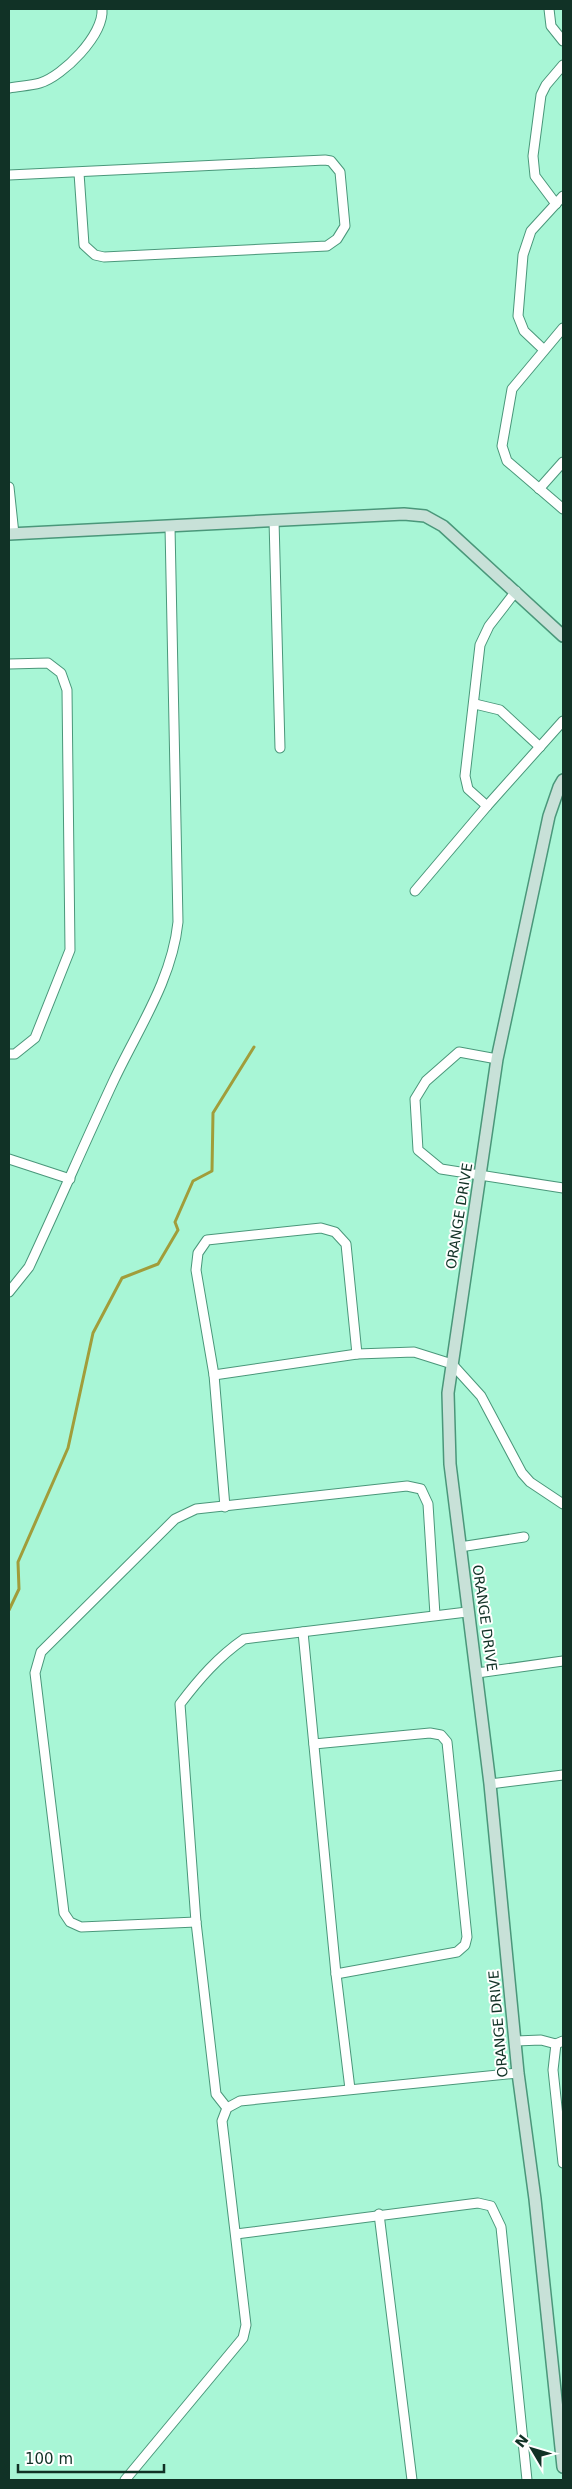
<svg xmlns="http://www.w3.org/2000/svg" width="572" height="2489" font-family="'DejaVu Sans',sans-serif">
	<style>
		.lines { fill: none; stroke-linecap: round; stroke-linejoin: round }
		.stream { stroke: #a19d3a; stroke-width: 3 }
		.street-casing { stroke: #4a977a; stroke-width: 11 }
		.secondary-casing { stroke: #4a977a; stroke-width: 14 }
		.street { stroke: #fff; stroke-width: 9 }
		.secondary { stroke: #c8e1d8; stroke-width: 11 }
		.labels { text-anchor: middle; dominant-baseline: central; stroke-width: 4; stroke-linejoin: round; paint-order: stroke }
		.street-label { font-size: 14px; fill: #113226; stroke: #fff }
	</style>
	<rect width="100%" height="100%" fill="#a8f6d6"/>
	<g class="lines">
		<path class="stream" d="M 9,1610 L 19,1589 L 18,1562 L 68,1448 L 93,1333 L 122,1278 L 158,1264 L 178,1230 L 175,1222 L 193,1181 L 212,1171 L 213,1113 L 254,1047"/>
		<defs>
			<g id="street">
				<path d="M 549,9 L 551,26 L 563,41"/>
				<path d="M 9,88 C 19,86 30,86 40,83 C 63,76 104,35 102,9"/>
				<path d="M 9,175 L 325,160 L 331,161 L 340,172 L 345,226 L 337,239 L 327,246 L 104,257 L 95,255 L 84,245 L 79,173"/>
				<path d="M 556,204 L 535,176 L 533,156 L 541,95 L 546,85 L 563,65"/>
				<path d="M 563,328 L 512,389 L 502,446 L 507,461 L 563,509"/>
				<path d="M 543,349 L 524,331 L 518,316 L 523,255 L 531,231 L 563,196"/>
				<path d="M 9,487 L 14,534"/>
				<path d="M 539,489 L 563,462"/>
				<path d="M 274,520 L 280,748"/>
				<path d="M 9,664 L 48,663 L 61,673 L 67,690 L 70,950 L 35,1038 L 15,1054 L 9,1054"/>
				<path d="M 475,704 L 500,710 L 540,747"/>
				<path d="M 487,806 L 468,789 L 465,776 L 480,645 L 489,626 L 516,591"/>
				<path d="M 415,891 L 487,806 L 563,721"/>
				<path d="M 497,1059 L 459,1052 L 426,1081 L 415,1099 L 418,1150 L 441,1169 L 563,1188"/>
				<path d="M 9,1159 L 70,1179"/>
				<path d="M 9,1292 L 29,1267 C 58,1205 85,1142 114,1080 C 138,1029 172,980 178,922 L 170,527"/>
				<path d="M 214,1375 L 357,1354 L 414,1352 L 452,1364 L 481,1396 L 522,1473 L 530,1482 L 563,1504"/>
				<path d="M 225,1507 L 214,1375 L 196,1270 L 198,1253 L 207,1240 L 321,1228 L 335,1232 L 346,1244 L 357,1354"/>
				<path d="M 460,1547 L 524,1537"/>
				<path d="M 303,1632 L 336,1974 L 350,2089"/>
				<path d="M 477,1673 L 563,1661"/>
				<path d="M 314,1744 L 430,1733 L 441,1735 L 447,1742 L 467,1937 L 465,1945 L 457,1952 L 336,1974"/>
				<path d="M 490,1784 L 563,1775"/>
				<path d="M 196,1922 L 81,1927 L 70,1922 L 64,1913 L 35,1673 L 41,1652 L 175,1519 L 196,1509 L 407,1486 L 421,1489 L 428,1504 L 435,1615"/>
				<path d="M 516,2041 L 541,2040 L 556,2044"/>
				<path d="M 563,2041 L 556,2044 L 553,2070 L 563,2163"/>
				<path d="M 227,2108 L 216,2094 L 196,1922 L 180,1704 C 199,1679 218,1657 244,1639 L 467,1612"/>
				<path d="M 379,2214 L 412,2480"/>
				<path d="M 236,2234 L 478,2203 L 491,2206 L 501,2227 L 527,2480"/>
				<path d="M 125,2480 L 243,2338 L 246,2325 L 222,2121 L 227,2108 L 240,2101 L 518,2073"/>
			</g>
			<g id="secondary">
				<path d="M 9,534 L 404,514 L 425,516 L 443,526 L 563,636"/>
				<path d="M 563,780 L 559,787 L 549,816 L 497,1059 L 448,1393 L 450,1464 L 490,1784 L 518,2073 L 535,2199 L 563,2467"/>
			</g>
		</defs>
		<use href="#street" class="street-casing"/>
		<use href="#secondary" class="secondary-casing"/>
		<use href="#street" class="street"/>
		<use href="#secondary" class="secondary"/>
	</g>
	<g class="labels">
		<g class="street-label">
			<text transform="translate(459 1216) rotate(-81)">ORANGE DRIVE</text>
			<text transform="translate(485 1618) rotate(82)">ORANGE DRIVE</text>
			<text transform="translate(498 2024) rotate(-95)">ORANGE DRIVE</text>
		</g>
	</g>
	<rect width="572" height="2489" fill="none" stroke="#113226" stroke-width="20"/>
	<g transform="translate(532 2449) rotate(308)" stroke="#ffffff" stroke-width="4" paint-order="stroke">
	<path d="M0-4L9 19L0 12L-9 19Z" fill="#113226"/>
	<text y="-8" font-size="14" font-weight="bold" text-anchor="middle" fill="#113226">N</text>
	</g>
	<path d="M18 2464v8h146v-8" fill="none" stroke="#113226" stroke-width="2.5"/>
	<text x="25" y="2464" font-size="15" fill="#113226" stroke="#ffffff" stroke-width="4" paint-order="stroke">100 m</text>
</svg>
